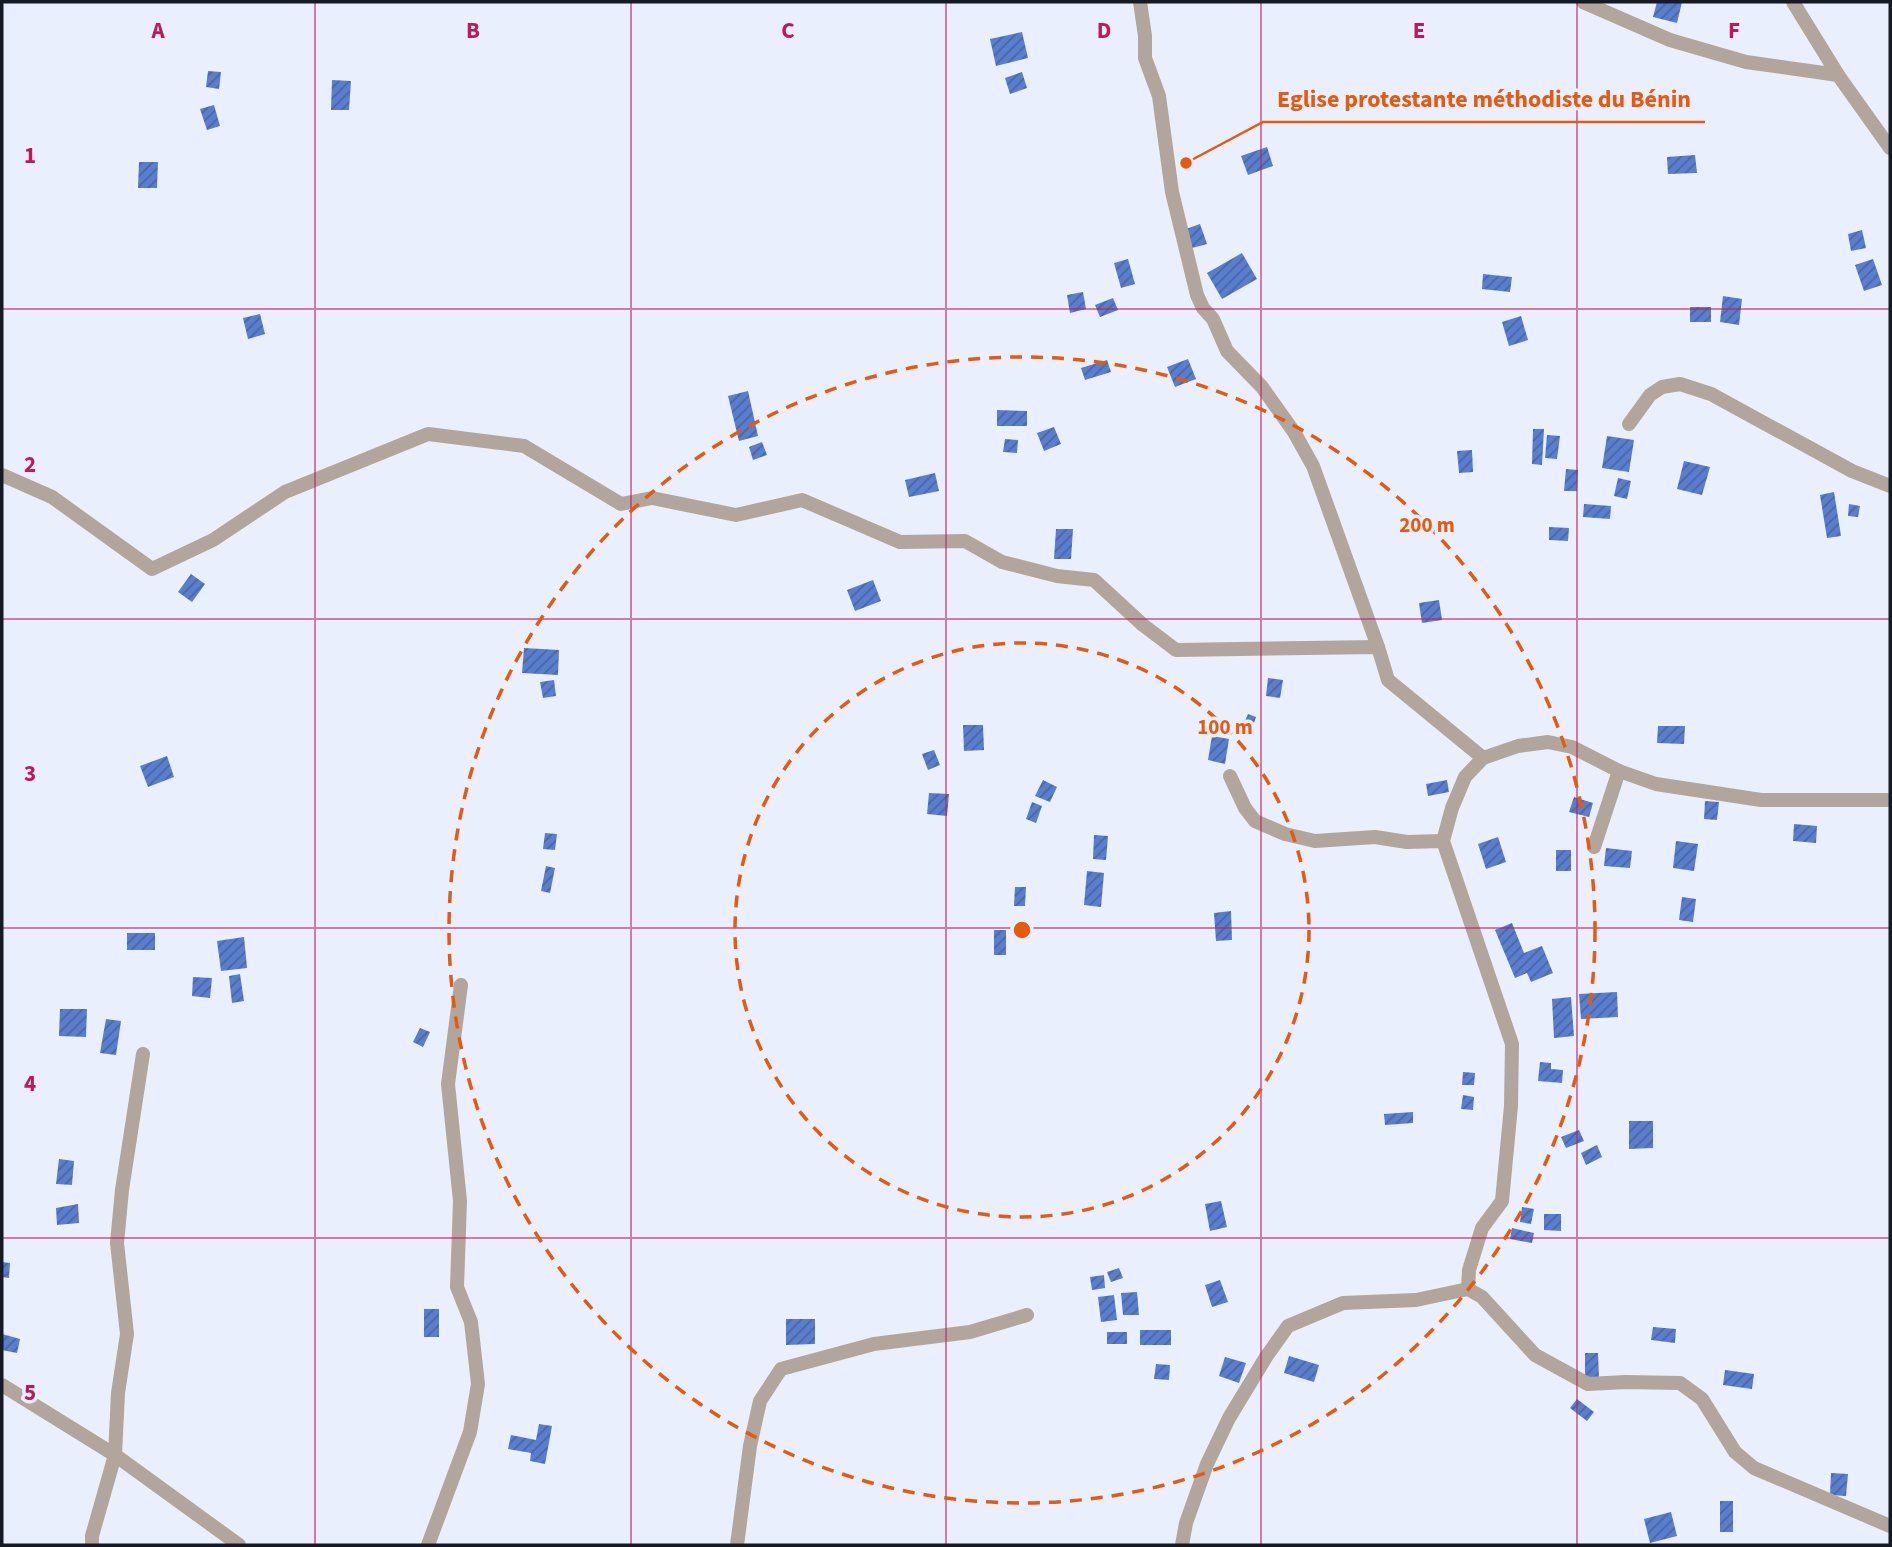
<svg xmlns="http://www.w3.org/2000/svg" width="1892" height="1547" font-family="'Source Sans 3',sans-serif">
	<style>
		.building { fill: url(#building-hatch) }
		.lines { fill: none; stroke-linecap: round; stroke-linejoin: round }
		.street { stroke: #b2a59b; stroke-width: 14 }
		.grid { fill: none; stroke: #c2185b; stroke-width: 2; stroke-opacity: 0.55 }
		.ring { fill: none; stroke: #e8590c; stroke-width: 3.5; stroke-dasharray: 12 9 }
		.grid-label { font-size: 23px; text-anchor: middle; font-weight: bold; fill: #c2185b; stroke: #e9effc; stroke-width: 7; stroke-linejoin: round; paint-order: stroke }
		.centre { fill: #e8590c; stroke: #e9effc; stroke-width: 3.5 }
		.ring-label { font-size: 21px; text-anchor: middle; font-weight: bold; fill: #e8590c; stroke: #e9effc; stroke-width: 7; stroke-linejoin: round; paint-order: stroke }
		.leader { fill: none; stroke: #e8590c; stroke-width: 2.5 }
		.callout-dot { fill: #e8590c; stroke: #e9effc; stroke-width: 2.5 }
		.callout-label { font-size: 24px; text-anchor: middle; font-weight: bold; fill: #e8590c; stroke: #e9effc; stroke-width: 7; stroke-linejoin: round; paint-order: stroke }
	</style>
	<defs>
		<pattern id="building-hatch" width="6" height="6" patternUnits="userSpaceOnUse" patternTransform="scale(1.75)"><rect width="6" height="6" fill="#597ecd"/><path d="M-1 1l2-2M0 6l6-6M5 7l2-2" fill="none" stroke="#4866a6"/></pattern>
	</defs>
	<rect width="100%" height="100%" fill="#e9effc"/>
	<g class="building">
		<path d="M 1657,2 L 1682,2 L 1677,23 L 1653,17 Z"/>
		<path d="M 1022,32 L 1028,58 L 996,66 L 990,39 Z"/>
		<path d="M 208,71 L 221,72 L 219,89 L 206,87 Z"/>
		<path d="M 1022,72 L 1027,88 L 1010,94 L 1005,78 Z"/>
		<path d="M 332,80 L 351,81 L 349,110 L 331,110 Z"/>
		<path d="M 214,105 L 220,126 L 207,130 L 200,109 Z"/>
		<path d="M 1267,147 L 1273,166 L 1248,175 L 1241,156 Z"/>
		<path d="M 1695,155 L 1697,173 L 1668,174 L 1667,157 Z"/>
		<path d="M 139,162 L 158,162 L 157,188 L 138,188 Z"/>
		<path d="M 1200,224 L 1207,244 L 1192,248 L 1186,229 Z"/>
		<path d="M 1862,230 L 1866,248 L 1851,251 L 1848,234 Z"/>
		<path d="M 1242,253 L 1257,279 L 1222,299 L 1207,273 Z"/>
		<path d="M 1128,259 L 1135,284 L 1121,288 L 1114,263 Z"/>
		<path d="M 1873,259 L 1882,285 L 1864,291 L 1855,265 Z"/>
		<path d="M 1483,274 L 1512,277 L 1510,292 L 1482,289 Z"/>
		<path d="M 1083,292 L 1086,309 L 1070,313 L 1067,295 Z"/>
		<path d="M 1723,296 L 1742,299 L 1739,325 L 1720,322 Z"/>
		<path d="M 1113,298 L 1118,310 L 1100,317 L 1095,305 Z"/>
		<rect x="1690" y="307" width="21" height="15"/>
		<path d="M 260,314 L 265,334 L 248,339 L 243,318 Z"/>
		<path d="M 1521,316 L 1528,340 L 1509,346 L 1502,322 Z"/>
		<path d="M 1188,359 L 1196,379 L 1175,387 L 1167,367 Z"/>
		<path d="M 1107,360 L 1111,372 L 1085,380 L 1081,368 Z"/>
		<path d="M 748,391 L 758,436 L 739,441 L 728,396 Z"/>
		<path d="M 997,410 L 1027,411 L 1027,426 L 997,426 Z"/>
		<path d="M 1054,427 L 1061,444 L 1044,451 L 1037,433 Z"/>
		<path d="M 1533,429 L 1544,429 L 1542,465 L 1532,464 Z"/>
		<path d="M 1547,435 L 1560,436 L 1557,459 L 1545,458 Z"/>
		<path d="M 1607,436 L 1634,440 L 1629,472 L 1602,468 Z"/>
		<path d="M 1005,439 L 1018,440 L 1017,453 L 1003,452 Z"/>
		<path d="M 762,442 L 767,455 L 753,460 L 749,447 Z"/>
		<path d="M 1472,450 L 1473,472 L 1459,473 L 1457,451 Z"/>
		<path d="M 1684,461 L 1710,467 L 1702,495 L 1677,489 Z"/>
		<path d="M 1566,469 L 1578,470 L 1577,491 L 1564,491 Z"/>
		<path d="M 935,473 L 939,491 L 909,497 L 905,480 Z"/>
		<path d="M 1618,478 L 1631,481 L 1627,499 L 1614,496 Z"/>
		<path d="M 1834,492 L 1841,536 L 1827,538 L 1820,495 Z"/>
		<path d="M 1584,504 L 1611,506 L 1610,519 L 1583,517 Z"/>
		<path d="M 1849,504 L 1860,506 L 1858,517 L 1848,516 Z"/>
		<path d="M 1549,527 L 1569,528 L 1568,541 L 1549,540 Z"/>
		<path d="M 1056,529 L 1073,529 L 1071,559 L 1054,559 Z"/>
		<path d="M 191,574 L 205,584 L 192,602 L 178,592 Z"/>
		<path d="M 873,580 L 881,601 L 855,611 L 847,590 Z"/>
		<path d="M 1439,600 L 1442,620 L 1422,623 L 1419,603 Z"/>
		<path d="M 524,648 L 559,650 L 558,675 L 522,673 Z"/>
		<path d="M 1268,678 L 1283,680 L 1280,698 L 1266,696 Z"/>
		<path d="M 554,680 L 556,696 L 543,698 L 540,682 Z"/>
		<path d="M 1248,714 L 1256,717 L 1252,729 L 1243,726 Z"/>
		<path d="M 963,725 L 983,725 L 984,750 L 964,751 Z"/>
		<path d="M 1658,726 L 1685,726 L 1684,744 L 1657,743 Z"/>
		<path d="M 1212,736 L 1229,739 L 1225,764 L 1208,760 Z"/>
		<path d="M 934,750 L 940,765 L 928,770 L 922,754 Z"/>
		<path d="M 167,756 L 174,777 L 148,787 L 140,766 Z"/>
		<path d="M 1043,780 L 1057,787 L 1050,802 L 1035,796 Z"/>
		<path d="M 1447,780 L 1449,792 L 1428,796 L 1426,784 Z"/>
		<path d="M 929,793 L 949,794 L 947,816 L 927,814 Z"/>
		<path d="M 1574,797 L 1593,803 L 1589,817 L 1569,812 Z"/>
		<path d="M 1705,801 L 1719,802 L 1717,820 L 1704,819 Z"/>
		<path d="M 1032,802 L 1042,806 L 1036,823 L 1026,819 Z"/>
		<path d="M 1794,824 L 1817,826 L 1816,843 L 1793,841 Z"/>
		<path d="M 545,833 L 557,834 L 555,850 L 543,849 Z"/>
		<path d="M 1094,835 L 1108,836 L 1106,860 L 1093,859 Z"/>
		<path d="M 1498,837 L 1506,862 L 1486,869 L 1478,844 Z"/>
		<path d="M 1676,841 L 1698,844 L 1694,871 L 1673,868 Z"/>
		<path d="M 1606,848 L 1632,851 L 1630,868 L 1604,866 Z"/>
		<rect x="1556" y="850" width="15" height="21"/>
		<path d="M 546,866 L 555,868 L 550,893 L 541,891 Z"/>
		<path d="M 1087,871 L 1104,873 L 1101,907 L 1084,905 Z"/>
		<path d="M 1015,887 L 1026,887 L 1025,906 L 1014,906 Z"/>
		<path d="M 1682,897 L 1696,899 L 1693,922 L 1679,920 Z"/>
		<path d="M 1231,911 L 1232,940 L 1216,941 L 1214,913 Z"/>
		<path d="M 1512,923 L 1524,953 L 1542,946 L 1553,973 L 1531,982 L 1527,973 L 1515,978 L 1495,930 Z"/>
		<rect x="994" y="930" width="12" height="25"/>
		<rect x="127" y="933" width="28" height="17"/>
		<path d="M 244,937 L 247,968 L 221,971 L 217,941 Z"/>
		<path d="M 240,974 L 244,1001 L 232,1003 L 229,976 Z"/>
		<path d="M 193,977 L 212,978 L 210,998 L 192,996 Z"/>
		<path d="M 1617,992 L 1618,1017 L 1581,1019 L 1579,994 Z"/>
		<path d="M 1571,997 L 1574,1036 L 1554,1038 L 1552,999 Z"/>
		<path d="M 60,1009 L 87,1009 L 86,1037 L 59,1036 Z"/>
		<path d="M 106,1019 L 121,1021 L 116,1055 L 100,1053 Z"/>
		<path d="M 420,1028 L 430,1032 L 423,1047 L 413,1042 Z"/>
		<path d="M 1540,1062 L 1551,1063 L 1551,1069 L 1563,1070 L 1562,1083 L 1538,1081 Z"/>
		<path d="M 1463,1072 L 1475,1073 L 1474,1085 L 1462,1085 Z"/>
		<path d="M 1463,1095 L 1474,1097 L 1473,1110 L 1461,1109 Z"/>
		<path d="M 1413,1112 L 1413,1123 L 1385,1125 L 1384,1114 Z"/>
		<path d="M 1629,1121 L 1653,1121 L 1653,1148 L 1629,1149 Z"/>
		<path d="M 1579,1130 L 1584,1141 L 1566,1148 L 1561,1137 Z"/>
		<path d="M 1597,1145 L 1602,1157 L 1586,1165 L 1581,1153 Z"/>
		<path d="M 59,1159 L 74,1161 L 72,1185 L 56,1184 Z"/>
		<path d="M 1221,1201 L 1227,1227 L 1210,1231 L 1205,1204 Z"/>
		<path d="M 78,1204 L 79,1223 L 57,1225 L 56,1208 Z"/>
		<path d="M 1522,1207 L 1534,1209 L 1531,1224 L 1520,1222 Z"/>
		<path d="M 1544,1214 L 1561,1214 L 1561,1231 L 1544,1230 Z"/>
		<path d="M 1512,1228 L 1534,1233 L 1532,1243 L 1510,1239 Z"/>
		<path d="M 2,1262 L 10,1263 L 9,1278 L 2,1277 Z"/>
		<path d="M 1119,1268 L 1123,1278 L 1111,1282 L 1107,1272 Z"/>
		<path d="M 1104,1275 L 1105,1288 L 1092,1290 L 1090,1277 Z"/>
		<path d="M 1220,1280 L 1228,1302 L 1212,1307 L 1205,1285 Z"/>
		<path d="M 1137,1292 L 1139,1315 L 1123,1315 L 1121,1293 Z"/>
		<path d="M 1114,1295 L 1117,1320 L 1101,1322 L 1098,1297 Z"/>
		<rect x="424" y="1309" width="15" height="28"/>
		<path d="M 786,1319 L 815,1319 L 815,1344 L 786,1345 Z"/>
		<path d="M 1653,1327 L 1676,1329 L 1675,1343 L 1651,1340 Z"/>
		<rect x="1140" y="1330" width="31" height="15"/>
		<rect x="1107" y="1332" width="20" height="12"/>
		<path d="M 2,1334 L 20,1339 L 17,1353 L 2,1350 Z"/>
		<path d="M 1585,1353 L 1598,1353 L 1599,1378 L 1585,1378 Z"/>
		<path d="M 1289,1356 L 1319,1365 L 1314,1382 L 1284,1373 Z"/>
		<path d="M 1225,1357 L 1246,1363 L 1239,1383 L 1219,1376 Z"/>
		<path d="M 1156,1364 L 1170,1365 L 1169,1380 L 1154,1379 Z"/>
		<path d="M 1725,1370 L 1754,1374 L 1752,1389 L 1723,1385 Z"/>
		<path d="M 1577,1399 L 1594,1412 L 1587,1421 L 1570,1408 Z"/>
		<path d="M 539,1424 L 552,1426 L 545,1464 L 530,1461 L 531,1453 L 508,1449 L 511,1435 L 536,1440 Z"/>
		<path d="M 1831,1473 L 1848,1474 L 1846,1496 L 1830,1495 Z"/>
		<rect x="1720" y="1501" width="13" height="31"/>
		<path d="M 1671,1512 L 1677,1536 L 1650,1543 L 1644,1519 Z"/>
	</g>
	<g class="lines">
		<g class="street">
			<path d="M 1140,2 L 1145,36 L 1145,58 L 1159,96 L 1172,192 L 1197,295 L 1203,308 L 1213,319 L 1227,351 L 1262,387 L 1294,432 L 1313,466 L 1378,647"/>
			<path d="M 1583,2 L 1670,40 L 1746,62 L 1838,75"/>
			<path d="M 1793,2 L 1838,75 L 1890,148"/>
			<path d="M 1629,424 L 1650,395 L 1662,387 L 1680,384 L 1711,394 L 1852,471 L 1890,486"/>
			<path d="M 2,475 L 52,497 L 152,569 L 213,540 L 285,492 L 428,434 L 524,446 L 621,504 L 652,498 L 736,515 L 802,500 L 900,542 L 965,541 L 1002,562 L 1057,576 L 1094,580 L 1143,625 L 1176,650 L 1378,647 L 1388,680 L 1483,758"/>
			<path d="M 1230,776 L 1245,808 L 1255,821 L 1285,834 L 1315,841 L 1375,837 L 1407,842 L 1443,841"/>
			<path d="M 1594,847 L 1619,771"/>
			<path d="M 1468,1289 L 1482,1297 L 1535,1355 L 1588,1384 L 1626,1382 L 1680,1383 L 1702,1399 L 1735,1452 L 1754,1468 L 1890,1526"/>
			<path d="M 2,1385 L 115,1455 L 239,1545"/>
			<path d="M 92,1545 L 92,1536 L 115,1455 L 118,1393 L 127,1334 L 117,1243 L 122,1190 L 143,1054"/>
			<path d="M 428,1545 L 470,1432 L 478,1384 L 471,1322 L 457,1287 L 460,1201 L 448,1084 L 461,985"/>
			<path d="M 737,1545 L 750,1446 L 760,1401 L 781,1369 L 874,1344 L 970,1332 L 1027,1315"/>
			<path d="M 1182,1545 L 1186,1523 L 1207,1464 L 1229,1418 L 1266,1357 L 1288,1326 L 1343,1303 L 1416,1300 L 1468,1289 L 1469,1270 L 1482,1228 L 1502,1201 L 1511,1106 L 1512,1044 L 1443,841 L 1452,808 L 1465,777 L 1483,758 L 1518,746 L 1548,742 L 1572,747 L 1619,771 L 1656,784 L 1761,800 L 1890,800"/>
		</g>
	</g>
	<path class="grid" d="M 315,2 L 315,1545M 631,2 L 631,1545M 946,2 L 946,1545M 1261,2 L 1261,1545M 1577,2 L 1577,1545M 2,309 L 1890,309M 2,619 L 1890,619M 2,928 L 1890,928M 2,1238 L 1890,1238"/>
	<g class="ring">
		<circle cx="1022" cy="930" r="287"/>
		<circle cx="1022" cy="930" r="573"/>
	</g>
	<g class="grid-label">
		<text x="158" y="38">A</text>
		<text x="473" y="38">B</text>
		<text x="788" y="38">C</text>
		<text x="1104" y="38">D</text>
		<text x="1419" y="38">E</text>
		<text x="1734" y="38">F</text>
		<text x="30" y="163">1</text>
		<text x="30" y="472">2</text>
		<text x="30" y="781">3</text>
		<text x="30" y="1091">4</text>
		<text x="30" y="1400">5</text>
	</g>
	<circle cx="1022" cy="930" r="10" class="centre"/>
	<g class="ring-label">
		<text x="1427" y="532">200 m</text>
		<text x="1225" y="734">100 m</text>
	</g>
	<path class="leader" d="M1186 163L1263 122H1705"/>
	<circle class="callout-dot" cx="1186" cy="163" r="7"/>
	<g class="callout-label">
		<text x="1484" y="107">Eglise protestante méthodiste du Bénin</text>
	</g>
	<rect width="1892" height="1547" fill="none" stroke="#151a25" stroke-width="7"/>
</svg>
